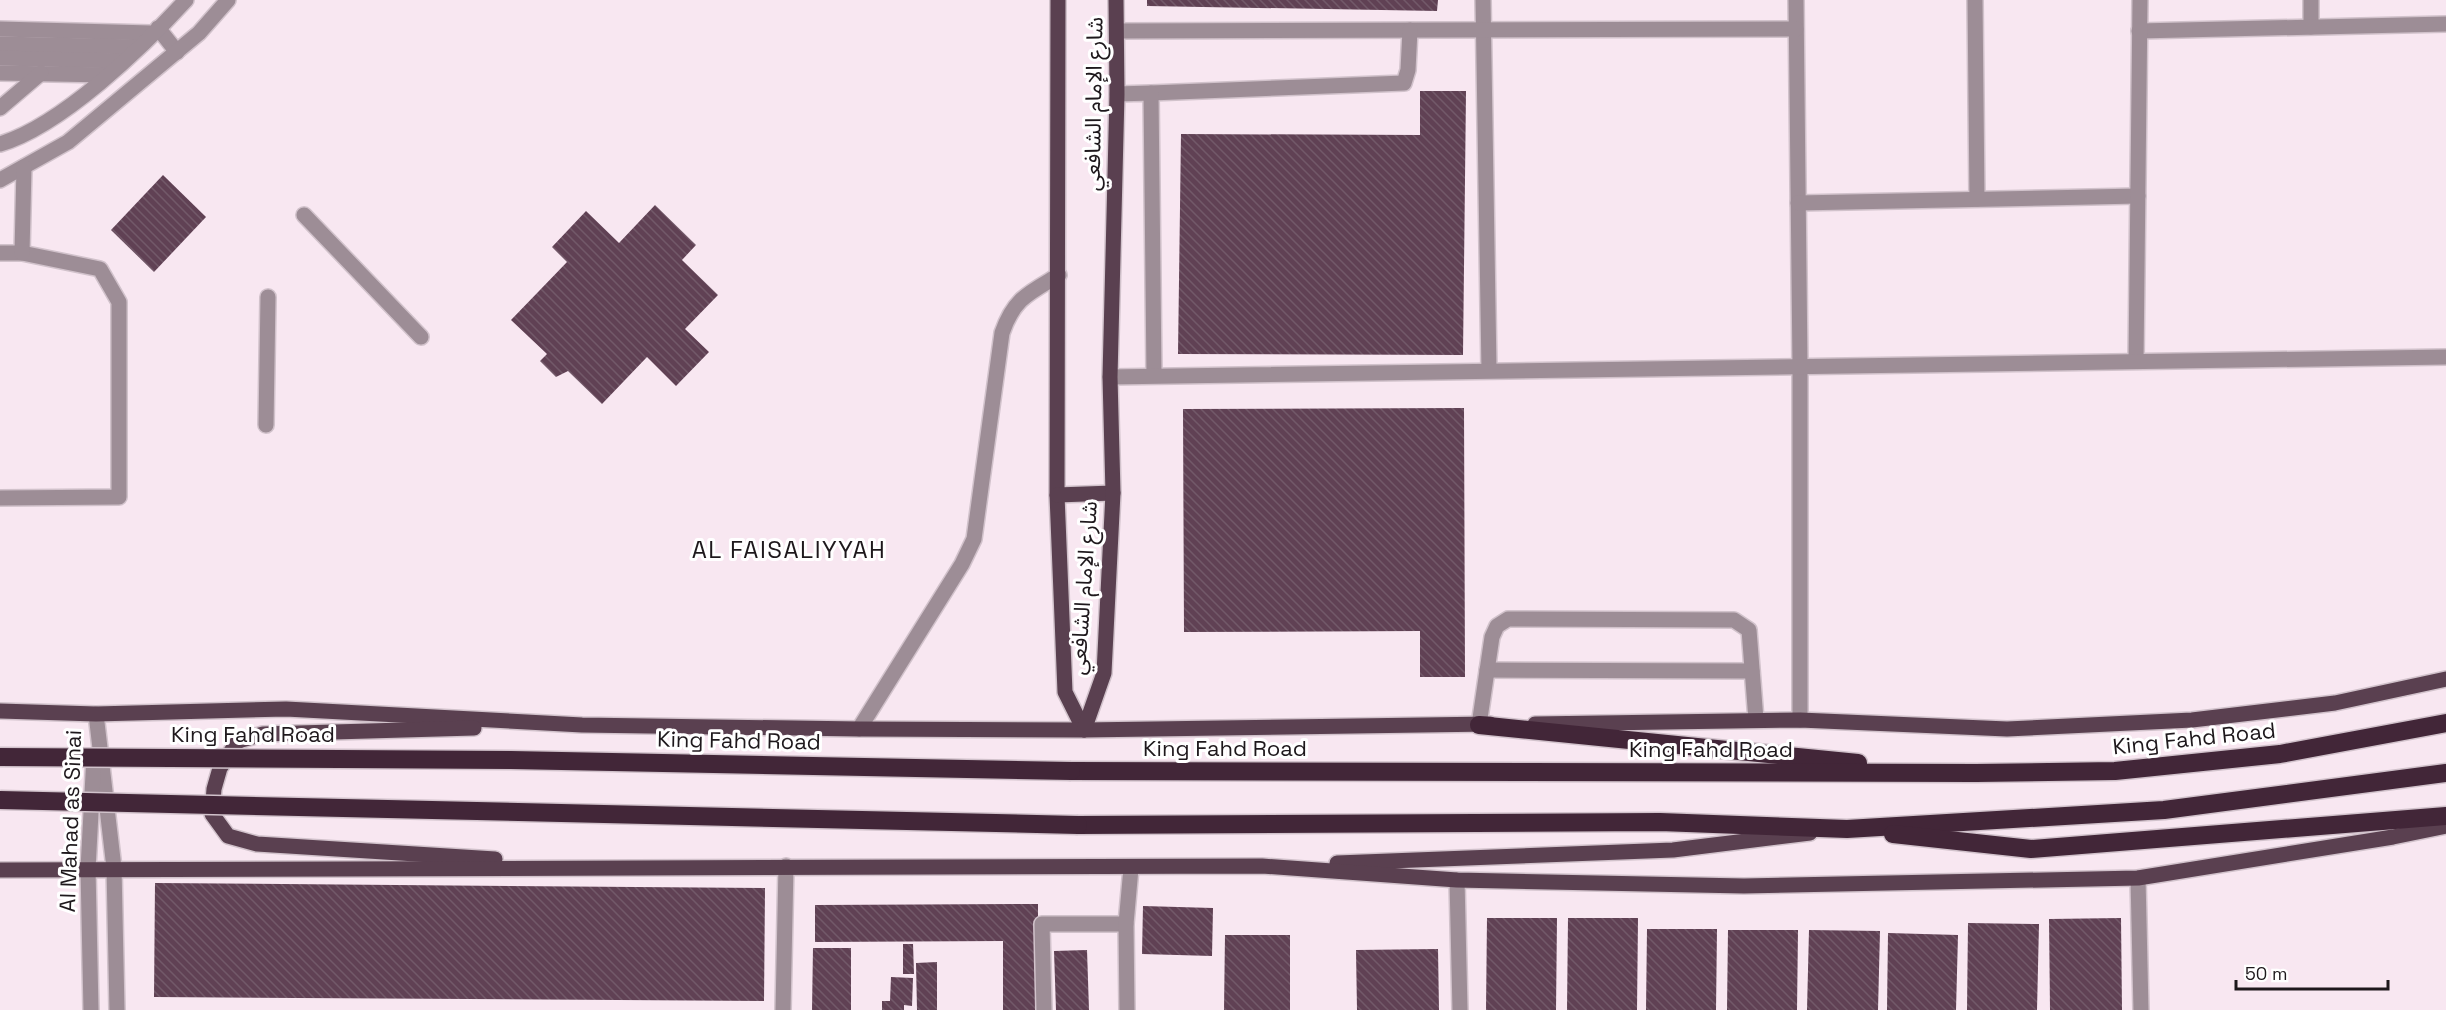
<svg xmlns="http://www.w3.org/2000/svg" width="2446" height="1010" font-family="'Space Grotesk','Noto Sans Arabic',sans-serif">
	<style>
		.building { fill: url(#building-back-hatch) }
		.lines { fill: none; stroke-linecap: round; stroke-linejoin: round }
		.minor-casing { stroke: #d1c2cb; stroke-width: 18 }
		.major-casing { stroke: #d1c2cb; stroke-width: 18 }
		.highway-casing { stroke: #d1c2cb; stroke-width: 21 }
		.minor { stroke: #9d8d96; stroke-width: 15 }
		.major { stroke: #5a4050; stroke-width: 15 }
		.highway { stroke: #422638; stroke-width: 18 }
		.highway-bridge-casing { stroke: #d1c2cb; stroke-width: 21; stroke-linecap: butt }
		.highway-bridge { stroke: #422638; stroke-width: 18 }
		.labels { text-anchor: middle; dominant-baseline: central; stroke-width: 6; stroke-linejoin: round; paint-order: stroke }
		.street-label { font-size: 22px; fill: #1e181c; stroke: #fff }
		.neighbourhood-label { font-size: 24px; letter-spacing: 1.5px; fill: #1e181c; stroke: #fff }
	</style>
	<defs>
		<pattern id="building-back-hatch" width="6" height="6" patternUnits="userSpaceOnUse" patternTransform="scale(1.5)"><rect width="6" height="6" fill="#604154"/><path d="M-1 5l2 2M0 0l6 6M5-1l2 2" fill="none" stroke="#725969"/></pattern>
	</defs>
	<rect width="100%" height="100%" fill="#f8e7f1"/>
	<g class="building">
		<path d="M 1147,0 L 1438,0 L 1437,11 L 1147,6 Z"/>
		<path d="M 1420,91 L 1466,91 L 1463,355 L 1178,354 L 1181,134 L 1420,135 Z"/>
		<path d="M 163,175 L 206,217 L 154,272 L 111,230 Z"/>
		<path d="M 655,205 L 696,245 L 682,260 L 718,295 L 685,329 L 709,352 L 676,386 L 647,357 L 602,404 L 568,371 L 556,377 L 540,361 L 547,354 L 511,320 L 567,262 L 552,247 L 586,211 L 619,243 Z"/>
		<path d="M 1464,408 L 1465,677 L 1420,677 L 1420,631 L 1184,632 L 1183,409 Z"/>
		<path d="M 155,883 L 765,888 L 764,1001 L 154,997 Z"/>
		<path d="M 1038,904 L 1038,1010 L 1003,1010 L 1003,941 L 815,942 L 815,905 Z"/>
		<path d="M 1143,906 L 1213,908 L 1212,956 L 1142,954 Z"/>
		<path d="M 1487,918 L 1557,918 L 1556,1010 L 1486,1010 Z"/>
		<path d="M 1568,918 L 1638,918 L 1637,1010 L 1567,1010 Z"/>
		<path d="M 2121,918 L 2122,1010 L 2050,1010 L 2049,919 Z"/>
		<path d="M 1968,923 L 2039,924 L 2037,1010 L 1967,1010 Z"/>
		<path d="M 1647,929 L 1717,929 L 1716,1010 L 1646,1010 Z"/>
		<path d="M 1728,930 L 1798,930 L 1797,1010 L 1727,1010 Z"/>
		<path d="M 1809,930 L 1880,931 L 1878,1010 L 1807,1010 Z"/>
		<path d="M 1888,933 L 1958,935 L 1956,1010 L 1887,1010 Z"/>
		<path d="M 1225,935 L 1290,935 L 1290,1010 L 1224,1010 Z"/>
		<path d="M 903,944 L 913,944 L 914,974 L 903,974 Z"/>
		<path d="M 813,948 L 851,948 L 851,1010 L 812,1010 Z"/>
		<path d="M 1438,949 L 1439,1010 L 1357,1010 L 1356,950 Z"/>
		<path d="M 1087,950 L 1089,1010 L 1056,1010 L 1054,951 Z"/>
		<path d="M 937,962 L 937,1010 L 917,1010 L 916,963 Z"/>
		<path d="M 891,977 L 913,978 L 912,1006 L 904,1005 L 904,1010 L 882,1010 L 882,1001 L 890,1001 Z"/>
	</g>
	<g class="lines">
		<defs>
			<g id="minor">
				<path d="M 1483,0 L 1489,370"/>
				<path d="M 1796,0 L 1800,366 L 1800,720"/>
				<path d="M 1975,0 L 1977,199"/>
				<path d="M 2311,27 L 2311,0"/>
				<path d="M 158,28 L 177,52"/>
				<path d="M 0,29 L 151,33"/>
				<path d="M 1117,31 L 1796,29"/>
				<path d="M 2139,31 L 2446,24"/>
				<path d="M 0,44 L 137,47"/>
				<path d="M 0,58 L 122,61"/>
				<path d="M 0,73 L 108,75"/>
				<path d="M 1151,93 L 1404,83 L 1408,70 L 1410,30"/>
				<path d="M 1117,94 L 1151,93 L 1154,375"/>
				<path d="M 0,108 L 41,73"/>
				<path d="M 0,144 C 61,126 143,47 186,0"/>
				<path d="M 0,180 L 68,142 L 199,33 L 228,0"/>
				<path d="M 1798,203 L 2138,196"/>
				<path d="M 304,215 L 421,337"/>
				<path d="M 0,253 L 22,253 L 100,269 L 119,302 L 119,497 L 0,498"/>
				<path d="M 22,253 L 24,167"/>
				<path d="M 2136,361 L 2140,0"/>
				<path d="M 1110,377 L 2446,357"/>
				<path d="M 266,425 L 268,297"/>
				<path d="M 1487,670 L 1752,671"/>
				<path d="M 96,714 L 114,868 L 117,1010"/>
				<path d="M 1479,725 L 1492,637 L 1497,626 L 1508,619 L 1734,620 L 1749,630 L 1756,720"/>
				<path d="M 859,729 L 962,564 L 974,539 L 1002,333 C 1014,298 1029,293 1059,275"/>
				<path d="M 2138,878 L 2141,1010"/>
				<path d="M 1457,880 L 1460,1010"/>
				<path d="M 91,1010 L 88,869 L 94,756"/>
				<path d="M 783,1010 L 786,866"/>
				<path d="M 1044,1010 L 1042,924 L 1126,924"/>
				<path d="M 1127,1010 L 1126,924 L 1131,868"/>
			</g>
			<g id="major">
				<path d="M 1058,0 L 1057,495 L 1065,692 L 1084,730"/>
				<path d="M 1057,495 L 1113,493"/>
				<path d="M 0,711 L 96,714 L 286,709 L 582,725 L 859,729 L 1084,730 L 1490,724"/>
				<path d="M 1535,724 L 1800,720 L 2007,729 L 2192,720 L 2335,703 L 2446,679"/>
				<path d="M 474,728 L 263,734 L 238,741 L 220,768 L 214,789 L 212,814 L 228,836 L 257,844 L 495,859"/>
				<path d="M 1084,730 L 1104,673 L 1113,493 L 1110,377 L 1117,94 L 1116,0"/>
				<path d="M 1337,863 L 1673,850 L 1810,833"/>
				<path d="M 0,870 L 1262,866 L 1457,880 L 1744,886 L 2138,878 L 2393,837 L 2446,826"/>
			</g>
			<g id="highway">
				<path d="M 1479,725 L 1858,763"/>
				<path d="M 1071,771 L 1976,773 L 2115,771 L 2280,754 L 2446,723"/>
				<path d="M 1078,825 L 1660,822 L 1847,829 L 2164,810 L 2446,773"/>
				<path d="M 1893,834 L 2031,849 L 2446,816"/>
			</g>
		</defs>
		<use href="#minor" class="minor-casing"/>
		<use href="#major" class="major-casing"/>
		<use href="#highway" class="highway-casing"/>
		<use href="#minor" class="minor"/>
		<use href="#major" class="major"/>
		<use href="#highway" class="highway"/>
		<defs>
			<g id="highway-bridge">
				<path d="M 0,757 L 511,760 L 1071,771"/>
				<path d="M 0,800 L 1078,825"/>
			</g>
		</defs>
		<use href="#highway-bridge" class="highway-bridge-casing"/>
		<use href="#highway-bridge" class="highway-bridge"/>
	</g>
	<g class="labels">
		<g class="street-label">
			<text transform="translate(1093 104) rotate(-89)">شارع الإمام الشافعي</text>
			<text transform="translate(1083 588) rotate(-86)">شارع الإمام الشافعي</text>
			<text x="253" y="734">King Fahd Road</text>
			<text transform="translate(2194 738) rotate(-6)">King Fahd Road</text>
			<text transform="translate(739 740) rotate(1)">King Fahd Road</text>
			<text x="1225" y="748">King Fahd Road</text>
			<text x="1711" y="749">King Fahd Road</text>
			<text transform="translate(70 821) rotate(-88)">Al Mahad as Sinai</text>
		</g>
		<g class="neighbourhood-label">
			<text x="789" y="549">AL FAISALIYYAH</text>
		</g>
	</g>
	<path d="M2236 980v9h152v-9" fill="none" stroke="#1e181c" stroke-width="3"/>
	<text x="2245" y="980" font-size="18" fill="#1e181c" stroke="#ffffff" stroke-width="4.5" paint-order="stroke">50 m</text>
</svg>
